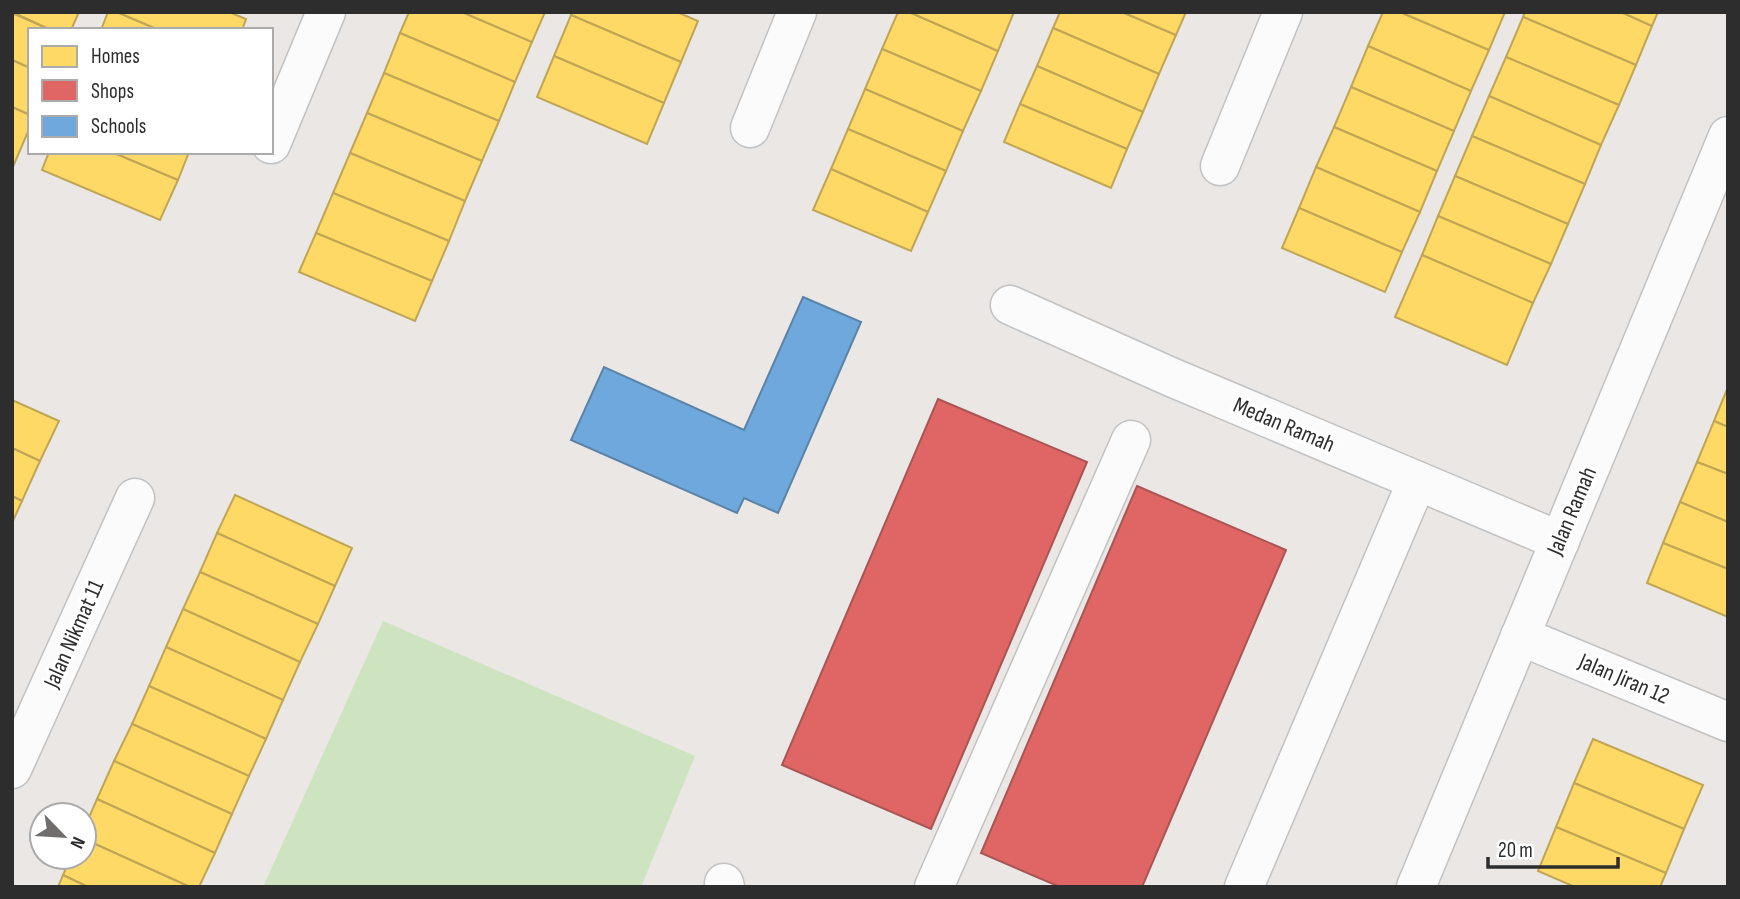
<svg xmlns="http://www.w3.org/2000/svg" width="1740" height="899" font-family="'Sofia Sans Condensed',sans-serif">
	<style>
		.green { fill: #cee3c0 }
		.homes { fill: #ffd966; stroke: #c0a555; stroke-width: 2 }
		.shops { fill: #e06666; stroke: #a55; stroke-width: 2 }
		.schools { fill: #6fa8dc; stroke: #5b83a8; stroke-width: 2 }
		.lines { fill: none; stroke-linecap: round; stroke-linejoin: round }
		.minor-casing { stroke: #c3c2c2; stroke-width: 41 }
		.minor { stroke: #fcfbfb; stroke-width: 38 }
		.labels { text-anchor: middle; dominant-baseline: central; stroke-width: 7; stroke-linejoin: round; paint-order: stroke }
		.street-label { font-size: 23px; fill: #2d2d2d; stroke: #fff }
	</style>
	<rect width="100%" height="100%" fill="#eae7e4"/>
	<path class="green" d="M 383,621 L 695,756 L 641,887 L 263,887 Z"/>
	<g class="homes">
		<path d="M 12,12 L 79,12 L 71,30 L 51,30 Z"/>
		<path d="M 108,12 L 117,12 L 159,30 L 101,30 Z"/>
		<path d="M 117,12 L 229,12 L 246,19 L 242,30 L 159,30 Z"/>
		<path d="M 409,12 L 462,12 L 532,42 L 515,82 L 400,33 Z"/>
		<path d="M 462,12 L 545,12 L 532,42 Z"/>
		<path d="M 572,12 L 677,12 L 698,21 L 681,62 L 571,15 Z"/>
		<path d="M 898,12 L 909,12 L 998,51 L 981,91 L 882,49 Z"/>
		<path d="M 909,12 L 1014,12 L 998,51 Z"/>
		<path d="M 1060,12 L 1122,12 L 1176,35 L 1159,74 L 1053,28 Z"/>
		<path d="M 1122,12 L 1186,12 L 1176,35 Z"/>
		<path d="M 1383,12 L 1400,12 L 1489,50 L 1471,91 L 1368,46 Z"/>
		<path d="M 1400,12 L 1505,12 L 1489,50 Z"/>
		<path d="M 1525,12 L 1621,12 L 1652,26 L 1636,65 L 1523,17 Z"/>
		<path d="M 1621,12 L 1658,12 L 1652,26 Z"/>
		<path d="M 12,13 L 51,30 L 30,30 L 30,68 L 12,60 Z"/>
		<path d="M 571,15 L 681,62 L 664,103 L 554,56 Z"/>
		<path d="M 1523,17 L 1636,65 L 1619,105 L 1506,57 Z"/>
		<path d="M 1053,28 L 1159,74 L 1143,112 L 1037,66 Z"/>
		<path d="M 400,33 L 515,82 L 499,121 L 384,73 Z"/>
		<path d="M 1368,46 L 1471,91 L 1454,131 L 1351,87 Z"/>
		<path d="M 882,49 L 981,91 L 963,131 L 865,89 Z"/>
		<path d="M 554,56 L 664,103 L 647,144 L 537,97 Z"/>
		<path d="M 1506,57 L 1619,105 L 1601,145 L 1489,96 Z"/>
		<path d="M 12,60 L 30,68 L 30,115 L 12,107 Z"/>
		<path d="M 1037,66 L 1143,112 L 1127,149 L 1020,104 Z"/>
		<path d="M 384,73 L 499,121 L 482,161 L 367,113 Z"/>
		<path d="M 1351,87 L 1454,131 L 1437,171 L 1334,127 Z"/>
		<path d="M 865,89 L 963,131 L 946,171 L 848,129 Z"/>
		<path d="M 1489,96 L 1601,145 L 1585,184 L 1472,136 Z"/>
		<path d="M 1020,104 L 1127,149 L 1111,188 L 1004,142 Z"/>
		<path d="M 12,107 L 30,115 L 30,127 L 12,169 Z"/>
		<path d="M 367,113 L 482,161 L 465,201 L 350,153 Z"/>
		<path d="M 1334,127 L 1437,171 L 1420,212 L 1316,167 Z"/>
		<path d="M 848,129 L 946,171 L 928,212 L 831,169 Z"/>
		<path d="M 1472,136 L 1585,184 L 1568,224 L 1455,176 Z"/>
		<path d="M 49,152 L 112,152 L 178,180 L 160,220 L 42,170 Z"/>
		<path d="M 112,152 L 189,152 L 178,180 Z"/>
		<path d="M 350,153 L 465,201 L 449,241 L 333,193 Z"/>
		<path d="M 1316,167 L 1420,212 L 1402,252 L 1299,208 Z"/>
		<path d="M 831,169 L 928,212 L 911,251 L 813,210 Z"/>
		<path d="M 1455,176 L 1568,224 L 1551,264 L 1438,216 Z"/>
		<path d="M 333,193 L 449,241 L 432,281 L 316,233 Z"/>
		<path d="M 1299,208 L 1402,252 L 1385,292 L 1282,248 Z"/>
		<path d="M 1438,216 L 1551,264 L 1533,303 L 1422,255 Z"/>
		<path d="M 316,233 L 432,281 L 415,321 L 299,272 Z"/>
		<path d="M 1422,255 L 1533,303 L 1507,365 L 1395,317 Z"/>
		<path d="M 1728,387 L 1728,427 L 1714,421 Z"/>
		<path d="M 12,400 L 59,421 L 40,461 L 12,448 Z"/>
		<path d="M 1714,421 L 1728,427 L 1728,474 L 1697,462 Z"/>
		<path d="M 12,448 L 40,461 L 22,501 L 12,496 Z"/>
		<path d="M 1697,462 L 1728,474 L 1728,522 L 1680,502 Z"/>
		<path d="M 235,495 L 352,548 L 335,586 L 217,533 Z"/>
		<path d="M 12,496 L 22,501 L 12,523 Z"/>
		<path d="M 1680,502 L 1728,522 L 1728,569 L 1663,543 Z"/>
		<path d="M 217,533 L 335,586 L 318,624 L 200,572 Z"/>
		<path d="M 1663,543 L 1728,569 L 1728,617 L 1647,583 Z"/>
		<path d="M 200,572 L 318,624 L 300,662 L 183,609 Z"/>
		<path d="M 183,609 L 300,662 L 283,700 L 166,647 Z"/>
		<path d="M 166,647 L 283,700 L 266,739 L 149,686 Z"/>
		<path d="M 149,686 L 266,739 L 249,776 L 132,724 Z"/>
		<path d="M 132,724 L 249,776 L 232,814 L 114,761 Z"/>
		<path d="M 1593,739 L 1703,785 L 1684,829 L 1574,783 Z"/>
		<path d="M 114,761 L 232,814 L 215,853 L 97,799 Z"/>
		<path d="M 1574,783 L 1684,829 L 1666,873 L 1556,827 Z"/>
		<path d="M 97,799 L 215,853 L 199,887 L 190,887 L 84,839 L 84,829 Z"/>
		<path d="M 1556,827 L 1666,873 L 1660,887 L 1575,887 L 1538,871 Z"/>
		<path d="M 84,839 L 190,887 L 88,887 L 63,875 L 71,857 L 84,857 Z"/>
		<path d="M 63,875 L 88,887 L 58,887 Z"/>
	</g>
	<g class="shops">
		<path d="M 938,399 L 1087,462 L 931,829 L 782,765 Z"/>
		<path d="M 1137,486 L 1286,550 L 1142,887 L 1060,887 L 981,853 Z"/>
	</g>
	<path class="schools" d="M 803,297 L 861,322 L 778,513 L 744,498 L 737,513 L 571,440 L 604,367 L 744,430 Z"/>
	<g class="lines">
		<defs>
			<g id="minor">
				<path d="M 750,128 L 797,12"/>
				<path d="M 271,144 L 326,12"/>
				<path d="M 1220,166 L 1283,12"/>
				<path d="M 1010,305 L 1171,377 L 1560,541"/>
				<path d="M 1520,636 L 1728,722"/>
				<path d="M 12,769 L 135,498"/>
				<path d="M 724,883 L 725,887"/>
				<path d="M 934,887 L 1131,440"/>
				<path d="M 1244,887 L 1417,481"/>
				<path d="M 1416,887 L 1728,136"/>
			</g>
		</defs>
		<use href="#minor" class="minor-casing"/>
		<use href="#minor" class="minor"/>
	</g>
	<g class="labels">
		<g class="street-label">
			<text transform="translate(1284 425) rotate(23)">Medan Ramah</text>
			<text transform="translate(1572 511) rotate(-67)">Jalan Ramah</text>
			<text transform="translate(74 634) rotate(-66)">Jalan Nikmat 11</text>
			<text transform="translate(1624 679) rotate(23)">Jalan Jiran 12</text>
		</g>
	</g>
	<rect width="1740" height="899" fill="none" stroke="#2d2d2d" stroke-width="28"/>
	<rect x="28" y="28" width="245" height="126" fill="#ffffff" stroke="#ababab" stroke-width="2"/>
	<rect x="42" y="46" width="35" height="21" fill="#ffd966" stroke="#ababab" stroke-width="2"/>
	<text x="91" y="63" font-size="21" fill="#2d2d2d">Homes</text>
	<rect x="42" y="80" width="35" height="21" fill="#e06666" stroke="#ababab" stroke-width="2"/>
	<text x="91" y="98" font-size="21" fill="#2d2d2d">Shops</text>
	<rect x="42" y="116" width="35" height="21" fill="#6fa8dc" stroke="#ababab" stroke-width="2"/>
	<text x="91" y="133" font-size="21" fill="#2d2d2d">Schools</text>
	<g transform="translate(63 836) rotate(115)"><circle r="33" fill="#ffffff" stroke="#ababab" stroke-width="2"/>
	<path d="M0-5L12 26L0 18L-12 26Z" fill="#6f6e6d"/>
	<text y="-10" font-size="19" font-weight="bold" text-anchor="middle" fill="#2d2d2d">N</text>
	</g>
	<path d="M1488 857v10h130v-10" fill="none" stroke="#2d2d2d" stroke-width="3.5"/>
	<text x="1498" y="857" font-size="21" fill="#2d2d2d" stroke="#ffffff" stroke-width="5" paint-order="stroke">20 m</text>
</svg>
